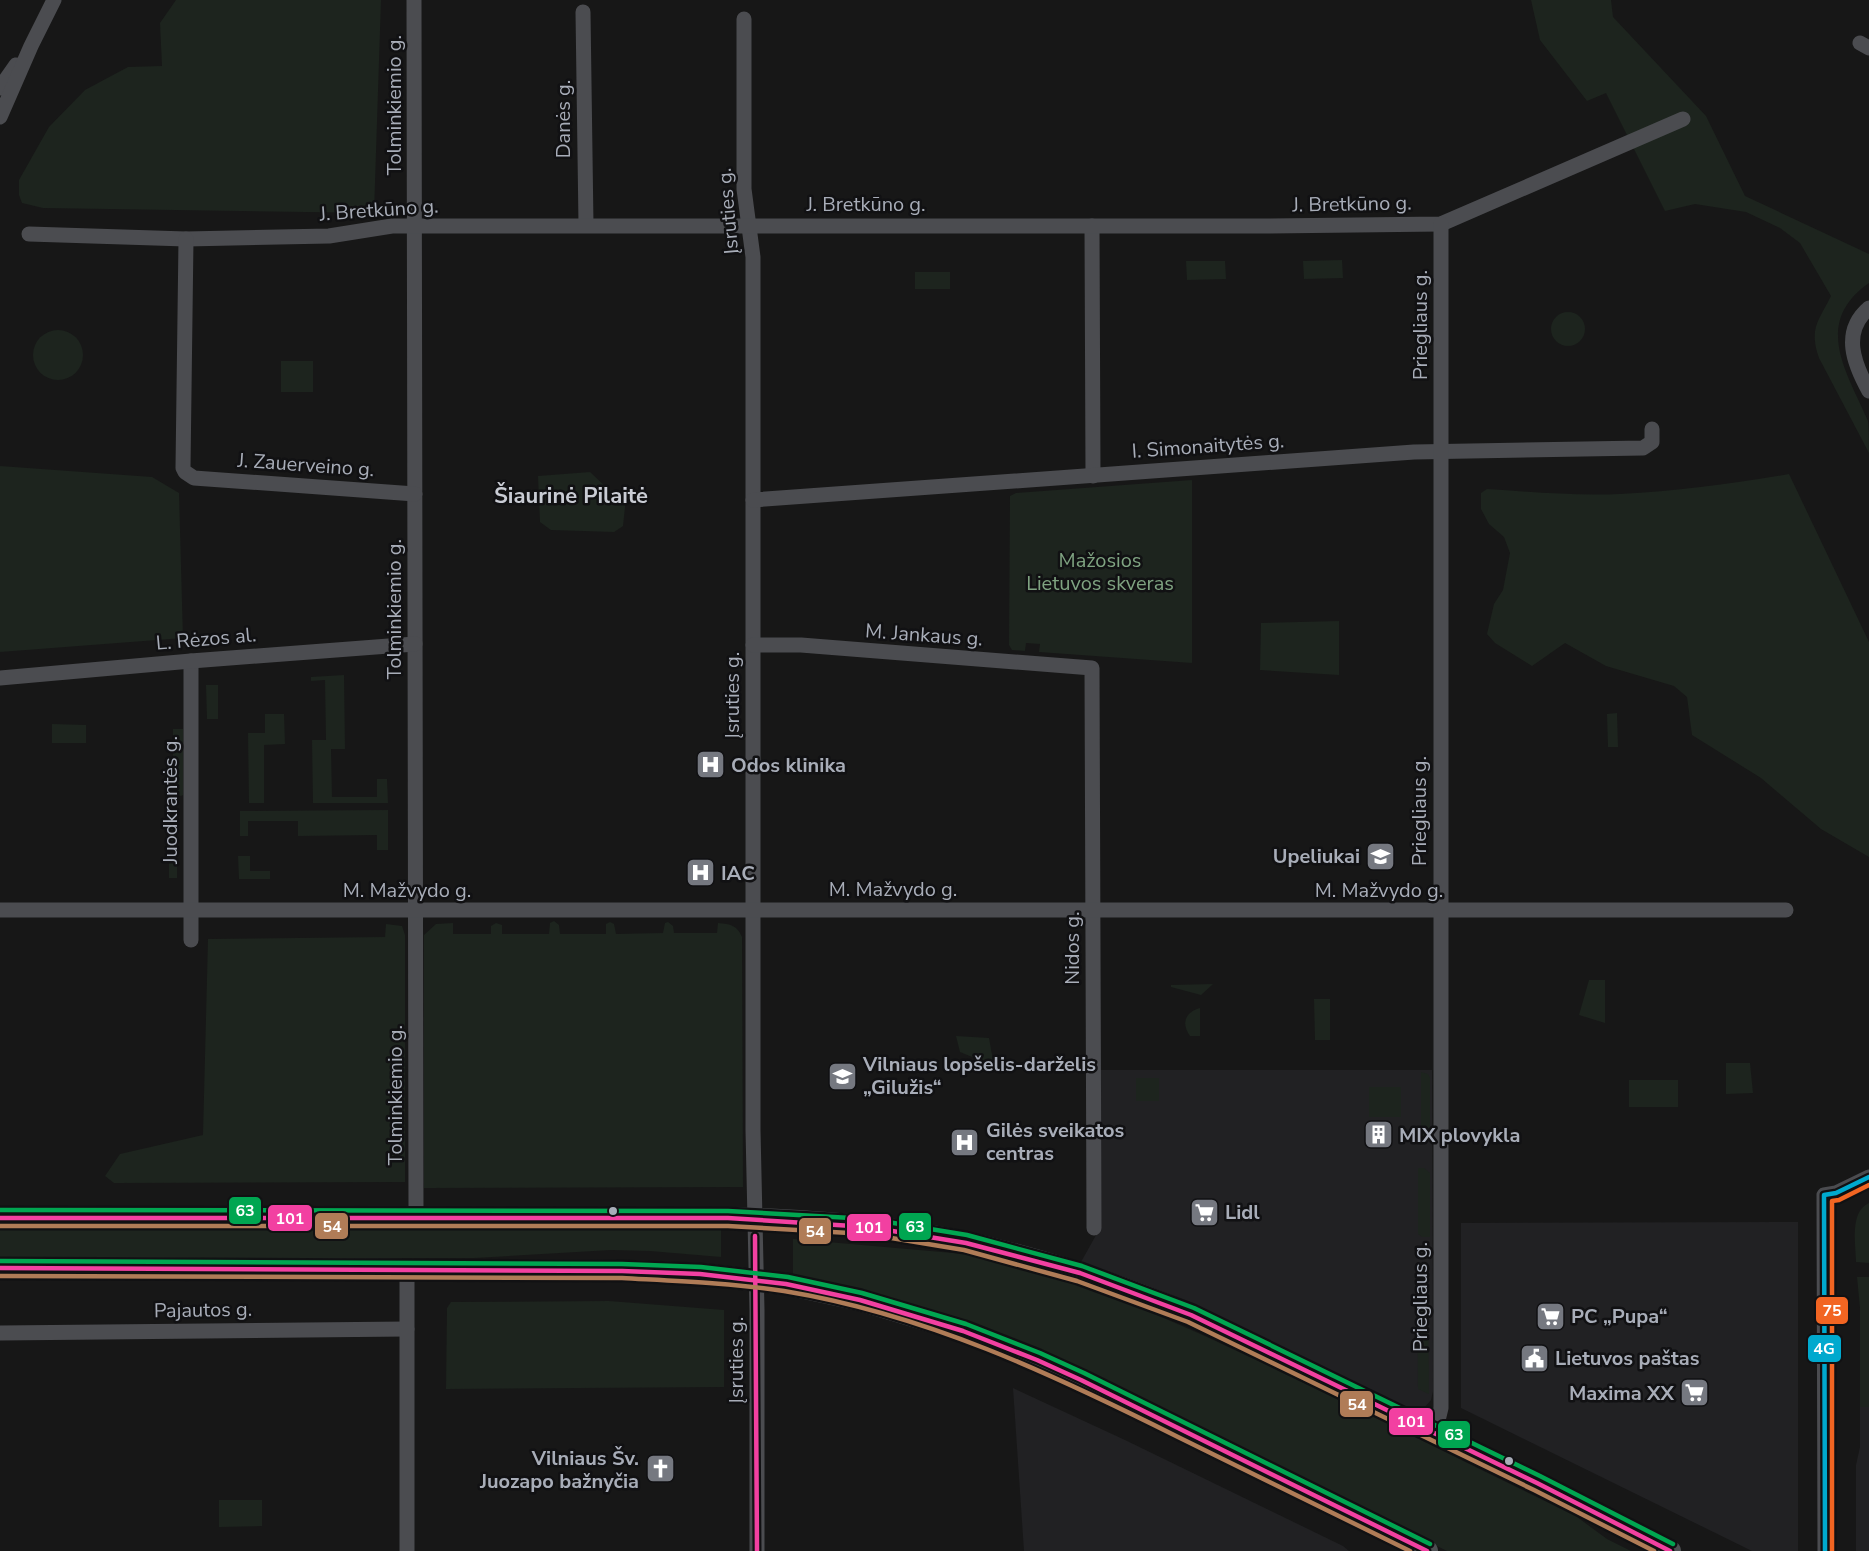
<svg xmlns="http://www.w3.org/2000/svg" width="1869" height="1551" font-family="'Nunito Sans',sans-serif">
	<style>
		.built { fill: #212123 }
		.green { fill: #1d241e }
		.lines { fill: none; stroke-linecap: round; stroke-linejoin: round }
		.minor { stroke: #4b4c50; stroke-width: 15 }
		.primary { stroke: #4d4f52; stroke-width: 22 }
		.bus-1-casing { stroke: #111113; stroke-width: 9 }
		.bus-2-casing { stroke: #111113; stroke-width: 9 }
		.bus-3-casing { stroke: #111113; stroke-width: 9 }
		.bus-4-casing { stroke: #111113; stroke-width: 9 }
		.bus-5-casing { stroke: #111113; stroke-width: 9 }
		.bus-1 { stroke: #f240a1; stroke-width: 4.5 }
		.bus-2 { stroke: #b07c57; stroke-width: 4.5 }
		.bus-3 { stroke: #00a651; stroke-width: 4.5 }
		.bus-4 { stroke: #00a9ce; stroke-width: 4.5 }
		.bus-5 { stroke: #f26522; stroke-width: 4.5 }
		.bus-dot { fill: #a8adb8; stroke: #111113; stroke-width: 2 }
		.labels { text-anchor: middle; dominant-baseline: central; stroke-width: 5; stroke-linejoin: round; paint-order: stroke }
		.street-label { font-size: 20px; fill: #a8adb8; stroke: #111113 }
		.park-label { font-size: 20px; fill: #7fa381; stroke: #111113 }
		.poi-label { font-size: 20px; font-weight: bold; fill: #a8adb8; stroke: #111113; text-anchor: start }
		.quarter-label { font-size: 22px; font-weight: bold; fill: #c9ccd4; stroke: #111113 }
		.line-badge { stroke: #111113; stroke-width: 2 }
		.badge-label { font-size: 16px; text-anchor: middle; font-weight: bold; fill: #fff }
	</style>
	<rect width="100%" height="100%" fill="#171717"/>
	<g class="built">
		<path d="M 1101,1070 L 1432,1070 L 1433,1391 L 1431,1400 L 1424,1408 L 1407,1409 L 1194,1304 L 1081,1262 L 1100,1228 Z"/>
		<path d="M 1798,1222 L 1798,1551 L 1752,1551 L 1461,1408 L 1461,1223 Z"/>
		<path d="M 1013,1388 L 1125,1440 L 1343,1546 L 1349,1551 L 1024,1551 Z"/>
		<path d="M 1860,1407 L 1869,1407 L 1869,1551 L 1856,1551 L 1856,1465 L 1860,1447 Z"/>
	</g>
	<g class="green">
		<path d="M 176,0 L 381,0 L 374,213 L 43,208 L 22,203 L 19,195 L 19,180 L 49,127 L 85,90 L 128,67 L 162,66 L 160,23 Z"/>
		<path d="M 1531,0 L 1611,0 L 1613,17 L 1706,116 L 1745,196 L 1869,254 L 1869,283 C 1812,323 1847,372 1868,421 C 1869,429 1869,444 1869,453 L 1819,358 C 1809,328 1818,322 1831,296 L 1800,243 L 1780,228 L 1746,212 L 1695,204 L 1665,211 L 1606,93 L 1587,101 L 1540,40 Z"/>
		<path d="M 1342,260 L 1343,278 L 1304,279 L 1303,261 Z"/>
		<path d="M 1186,261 L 1225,261 L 1226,279 L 1187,280 Z"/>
		<rect x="915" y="272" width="35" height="17"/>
		<circle cx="1568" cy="329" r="17"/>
		<circle cx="58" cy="355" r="25"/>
		<rect x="281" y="361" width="32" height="31"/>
		<path d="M 0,466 L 152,477 L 179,493 L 183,638 L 0,652 Z"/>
		<path d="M 590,472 L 609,490 L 626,498 L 623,526 L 614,532 L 551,530 L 540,522 L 538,476 Z"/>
		<path d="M 1789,474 L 1869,642 L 1869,857 L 1821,829 L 1761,778 L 1692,735 L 1687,697 L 1674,686 L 1606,666 L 1565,643 L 1532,666 L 1495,643 L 1487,634 L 1494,604 L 1503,590 L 1510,553 L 1504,537 L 1489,524 L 1481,509 L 1481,493 L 1487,489 C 1531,492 1576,496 1620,494 C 1677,491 1733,484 1789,474 Z"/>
		<path d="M 1192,480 L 1192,663 L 1039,652 L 1040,644 L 1026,643 L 1025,651 L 1012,650 L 1009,645 L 1010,496 L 1016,493 Z"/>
		<path d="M 1339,621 L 1339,675 L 1260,670 L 1261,623 Z"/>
		<path d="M 344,675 L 345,749 L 331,749 L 332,797 L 377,797 L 377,779 L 387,779 L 388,803 L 313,803 L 312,740 L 326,740 L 325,680 L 311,681 L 311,677 Z"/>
		<path d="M 206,685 L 218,685 L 218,719 L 207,719 Z"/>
		<path d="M 1617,713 L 1618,747 L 1608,747 L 1607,714 Z"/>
		<path d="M 265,714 L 284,714 L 285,744 L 264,745 L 264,803 L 249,803 L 248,733 L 265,733 Z"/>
		<path d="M 52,724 L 86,725 L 86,743 L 52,743 Z"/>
		<path d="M 173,729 L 183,729 L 183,795 L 181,796 L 173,793 Z"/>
		<path d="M 388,810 L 388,850 L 377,850 L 377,835 L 298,836 L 298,821 L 248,821 L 248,836 L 240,836 L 240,811 Z"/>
		<path d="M 169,821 L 177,822 L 177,878 L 169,878 Z"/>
		<path d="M 238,856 L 250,856 L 250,871 L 270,871 L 270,879 L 239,879 Z"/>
		<path d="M 554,921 L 559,925 L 560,934 L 606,934 L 606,924 L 610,922 L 614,924 L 616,934 L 663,933 L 665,923 L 668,922 L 673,926 L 674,933 L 717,933 L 718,923 C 730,924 737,925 742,937 L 743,1187 L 424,1188 L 424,935 L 436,924 L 453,923 L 453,934 L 491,934 L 491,926 L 496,923 L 502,925 L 502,934 L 549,934 L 550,923 Z"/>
		<path d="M 386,924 L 402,926 L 405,935 L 405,1182 L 114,1183 L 105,1176 L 120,1154 L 203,1135 L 208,939 L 385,937 Z"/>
		<path d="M 1589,980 L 1605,980 L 1605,1023 L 1579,1015 Z"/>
		<path d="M 1213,984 L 1201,995 L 1171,987 L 1171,985 Z"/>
		<path d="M 1314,999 L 1330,999 L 1330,1040 L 1315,1040 Z"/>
		<path d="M 1200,1008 L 1200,1036 L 1190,1036 C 1181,1024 1185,1012 1200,1008 Z"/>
		<path d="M 956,1036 L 989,1038 L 994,1066 L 960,1052 Z"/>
		<path d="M 1726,1063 L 1750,1063 L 1753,1093 L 1726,1094 Z"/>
		<path d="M 1421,1072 L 1428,1074 L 1430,1078 L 1430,1136 L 1428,1141 L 1421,1145 Z"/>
		<rect x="1136" y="1078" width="23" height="23"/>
		<rect x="1629" y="1080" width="49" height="27"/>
		<rect x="1369" y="1087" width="32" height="30"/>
		<path d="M 1418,1168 L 1424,1168 L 1430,1173 L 1430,1237 L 1422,1237 L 1418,1234 Z"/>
		<path d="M 1869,1203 L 1869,1263 L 1856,1262 C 1856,1244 1849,1212 1869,1203 Z"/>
		<path d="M 721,1228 L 721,1257 L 650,1251 L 611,1250 L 474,1258 L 0,1258 L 0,1229 Z"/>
		<path d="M 793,1239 L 965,1254 C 1085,1277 1194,1330 1304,1383 C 1395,1427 1486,1472 1577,1517 L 1607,1539 L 1631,1551 L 1447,1551 L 1055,1356 L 974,1324 L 793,1274 Z"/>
		<path d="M 1857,1277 L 1869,1277 L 1869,1407 L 1860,1407 L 1860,1308 Z"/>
		<path d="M 1420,1289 L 1428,1293 L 1429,1394 L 1418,1389 L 1417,1290 Z"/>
		<path d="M 609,1301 L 724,1310 L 724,1387 L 446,1389 L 447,1308 L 451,1302 Z"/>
		<path d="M 219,1500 L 262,1500 L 262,1526 L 219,1527 Z"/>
	</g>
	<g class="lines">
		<g class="minor">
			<path d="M 414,0 L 416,1218"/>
			<path d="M 583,12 L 586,225"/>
			<path d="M 744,19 L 744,189 L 753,257 L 753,1130 L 757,1310 L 757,1551"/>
			<path d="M 1860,43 L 1869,48"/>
			<path d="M 0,88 L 16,65"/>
			<path d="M 0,117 L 31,46 L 54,0"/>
			<path d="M 1092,226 L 1093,476"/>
			<path d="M 29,234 L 186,239 L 329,236 L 392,226 L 1263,226 L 1441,224 L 1683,119"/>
			<path d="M 186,239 L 183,468 L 185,472 L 194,478 L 415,494"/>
			<path d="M 1869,308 C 1841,332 1854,364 1869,391"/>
			<path d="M 753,500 L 1414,452 L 1643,448 L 1652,442 L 1652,429"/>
			<path d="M 753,645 L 801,645 L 1092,668 L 1094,1228"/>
			<path d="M 191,661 L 191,940"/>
			<path d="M 0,678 L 191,661 L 415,644"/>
			<path d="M 0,910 L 1786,910"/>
			<path d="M 0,1333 L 407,1329"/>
			<path d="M 1435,1433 L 1441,1408 L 1441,224"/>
			<path d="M 407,1551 L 407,1270"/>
			<path d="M 1825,1551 L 1824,1195 L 1836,1193 L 1869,1177"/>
		</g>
		<g class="primary">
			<path d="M 0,1218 L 728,1218 C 781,1220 835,1222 888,1229 C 993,1243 1093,1274 1191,1315 L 1537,1483 L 1670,1551"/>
			<path d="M 0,1268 L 622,1271 L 700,1274 L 786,1284 L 860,1300 L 963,1331 L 1037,1360 L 1081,1380 L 1427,1551"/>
		</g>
		<defs>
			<g id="bus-1">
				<path d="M 0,1218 L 728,1218 L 868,1227 L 966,1243 L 1080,1273 L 1191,1315 L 1537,1483 L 1670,1551"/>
				<path d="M 755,1236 L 757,1551"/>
				<path d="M 0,1268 L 622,1271 L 700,1274 L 786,1284 L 860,1300 L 963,1331 L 1037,1360 L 1081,1380 L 1427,1551"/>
			</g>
			<g id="bus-2">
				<path d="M 0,1226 L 728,1226 L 867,1234 L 964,1250 L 1077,1281 L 1188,1322 L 1534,1490 L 1654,1551"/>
				<path d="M 0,1276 L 622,1278 C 676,1281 731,1283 784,1291 C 925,1314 1052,1374 1178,1437 C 1256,1475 1333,1513 1410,1551"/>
			</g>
			<g id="bus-3">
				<path d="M 0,1210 L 728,1211 L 869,1219 L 967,1235 L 1082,1266 L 1194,1308 L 1540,1476 L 1673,1544"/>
				<path d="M 0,1261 L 622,1264 L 701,1267 L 788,1277 L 862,1293 L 966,1324 L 1040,1353 L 1084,1373 L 1430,1544"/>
			</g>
			<path id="bus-4" d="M 1825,1551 L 1824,1195 L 1836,1193 L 1869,1177"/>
			<path id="bus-5" d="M 1832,1551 L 1832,1201 L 1839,1200 L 1869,1185"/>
		</defs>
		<use href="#bus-1" class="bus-1-casing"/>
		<use href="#bus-2" class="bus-2-casing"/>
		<use href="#bus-3" class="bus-3-casing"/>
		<use href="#bus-4" class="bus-4-casing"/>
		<use href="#bus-5" class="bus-5-casing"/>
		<use href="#bus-1" class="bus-1"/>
		<use href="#bus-2" class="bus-2"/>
		<use href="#bus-3" class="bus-3"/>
		<use href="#bus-4" class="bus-4"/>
		<use href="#bus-5" class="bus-5"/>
	</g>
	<defs>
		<symbol id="hospital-square" viewBox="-11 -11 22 22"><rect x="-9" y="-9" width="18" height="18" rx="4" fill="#757880" stroke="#111113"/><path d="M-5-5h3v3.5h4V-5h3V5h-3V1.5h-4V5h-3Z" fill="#fff"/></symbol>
		<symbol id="school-square" viewBox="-11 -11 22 22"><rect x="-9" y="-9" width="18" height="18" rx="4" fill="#757880" stroke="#111113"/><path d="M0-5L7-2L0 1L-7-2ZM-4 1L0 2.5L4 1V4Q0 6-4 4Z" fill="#fff"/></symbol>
		<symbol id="building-square" viewBox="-11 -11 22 22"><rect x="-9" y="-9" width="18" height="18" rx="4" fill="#757880" stroke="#111113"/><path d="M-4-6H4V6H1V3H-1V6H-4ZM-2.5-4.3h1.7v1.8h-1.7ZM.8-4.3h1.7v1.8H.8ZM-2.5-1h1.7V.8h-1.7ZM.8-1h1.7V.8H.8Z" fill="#fff"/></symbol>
		<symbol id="supermarket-square" viewBox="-11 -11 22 22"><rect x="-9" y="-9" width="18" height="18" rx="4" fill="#757880" stroke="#111113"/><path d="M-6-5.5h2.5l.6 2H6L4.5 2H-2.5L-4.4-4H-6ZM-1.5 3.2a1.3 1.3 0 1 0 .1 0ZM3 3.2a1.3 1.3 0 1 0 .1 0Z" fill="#fff"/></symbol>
		<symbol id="civic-square" viewBox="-11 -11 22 22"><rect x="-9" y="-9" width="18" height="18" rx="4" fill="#757880" stroke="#111113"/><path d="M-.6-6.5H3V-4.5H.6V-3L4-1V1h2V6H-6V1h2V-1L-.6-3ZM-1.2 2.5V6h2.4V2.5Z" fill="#fff"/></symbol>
		<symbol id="church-square" viewBox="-11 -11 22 22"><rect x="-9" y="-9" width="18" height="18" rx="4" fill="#757880" stroke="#111113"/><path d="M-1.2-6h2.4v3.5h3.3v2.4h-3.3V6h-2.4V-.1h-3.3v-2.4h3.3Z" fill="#fff"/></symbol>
	</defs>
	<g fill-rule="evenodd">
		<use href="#hospital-square" x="694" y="748" width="33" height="33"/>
		<use href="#school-square" x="1364" y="840" width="33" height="33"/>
		<use href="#hospital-square" x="684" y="856" width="33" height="33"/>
		<use href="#school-square" x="826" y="1060" width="33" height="33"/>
		<use href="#building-square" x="1362" y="1118" width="33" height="33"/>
		<use href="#hospital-square" x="948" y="1126" width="33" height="33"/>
		<use href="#supermarket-square" x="1188" y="1196" width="33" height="33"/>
		<use href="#supermarket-square" x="1534" y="1300" width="33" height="33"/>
		<use href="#civic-square" x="1518" y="1342" width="33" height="33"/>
		<use href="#supermarket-square" x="1678" y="1376" width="33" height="33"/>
		<use href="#church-square" x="644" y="1452" width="33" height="33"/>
	</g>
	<g class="bus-dot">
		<circle cx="613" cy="1211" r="5"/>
		<circle cx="1509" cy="1461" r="5"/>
	</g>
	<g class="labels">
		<g class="street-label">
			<text transform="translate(394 105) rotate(-90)">Tolminkiemio g.</text>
			<text transform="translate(563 119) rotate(-90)">Danės g.</text>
			<text x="866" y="204">J. Bretkūno g.</text>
			<text transform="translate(1352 204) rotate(-1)">J. Bretkūno g.</text>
			<text transform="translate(379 210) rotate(-4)">J. Bretkūno g.</text>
			<text transform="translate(728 211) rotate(-95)">Įsruties g.</text>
			<text transform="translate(1420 325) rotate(-90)">Priegliaus g.</text>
			<text transform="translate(1208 446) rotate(-4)">I. Simonaitytės g.</text>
			<text transform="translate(306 465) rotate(4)">J. Zauerveino g.</text>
			<text transform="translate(394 609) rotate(-90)">Tolminkiemio g.</text>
			<text transform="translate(924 635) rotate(4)">M. Jankaus g.</text>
			<text transform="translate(206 639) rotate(-5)">L. Rėzos al.</text>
			<text transform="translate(732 695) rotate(-90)">Įsruties g.</text>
			<text transform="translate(170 800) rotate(-90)">Juodkrantės g.</text>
			<text transform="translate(1419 811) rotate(-90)">Priegliaus g.</text>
			<text x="893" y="889">M. Mažvydo g.</text>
			<text x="407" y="890">M. Mažvydo g.</text>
			<text x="1379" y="890">M. Mažvydo g.</text>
			<text transform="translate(1072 948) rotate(-90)">Nidos g.</text>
			<text transform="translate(395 1095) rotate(-90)">Tolminkiemio g.</text>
			<text transform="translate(1420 1297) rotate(-90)">Priegliaus g.</text>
			<text transform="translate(203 1310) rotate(-1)">Pajautos g.</text>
			<text transform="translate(736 1360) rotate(-90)">Įsruties g.</text>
		</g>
		<g class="park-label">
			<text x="1100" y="560">Mažosios<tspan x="1100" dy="23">Lietuvos skveras</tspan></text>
		</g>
		<g class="poi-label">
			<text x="731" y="765">Odos klinika</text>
			<text x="1360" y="856" text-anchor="end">Upeliukai</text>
			<text x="721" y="873">IAC</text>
			<text x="863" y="1064">Vilniaus lopšelis-darželis<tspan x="863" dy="23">„Gilužis“</tspan></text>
			<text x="986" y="1130">Gilės sveikatos<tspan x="986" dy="23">centras</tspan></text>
			<text x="1399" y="1135">MIX plovykla</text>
			<text x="1225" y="1212">Lidl</text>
			<text x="1571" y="1316">PC „Pupa“</text>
			<text x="1555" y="1358">Lietuvos paštas</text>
			<text x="1674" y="1393" text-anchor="end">Maxima XX</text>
			<text x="639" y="1458" text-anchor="end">Vilniaus Šv.<tspan x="639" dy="23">Juozapo bažnyčia</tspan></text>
		</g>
		<g class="quarter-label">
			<text x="571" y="496">Šiaurinė Pilaitė</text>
		</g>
	</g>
	<g class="line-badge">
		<rect x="228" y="1196" width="34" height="29" rx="6" fill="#00a651"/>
		<rect x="267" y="1204" width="46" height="28" rx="6" fill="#f240a1"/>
		<rect x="314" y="1212" width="35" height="28" rx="6" fill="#b07c57"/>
		<rect x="898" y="1212" width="34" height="29" rx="6" fill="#00a651"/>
		<rect x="846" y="1213" width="46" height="29" rx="6" fill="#f240a1"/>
		<rect x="798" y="1217" width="34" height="28" rx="6" fill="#b07c57"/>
		<rect x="1815" y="1296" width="34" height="29" rx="6" fill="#f26522"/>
		<rect x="1807" y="1334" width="35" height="29" rx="6" fill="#00a9ce"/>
		<rect x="1339" y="1390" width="35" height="28" rx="6" fill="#b07c57"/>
		<rect x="1388" y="1407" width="46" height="29" rx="6" fill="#f240a1"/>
		<rect x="1437" y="1420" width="34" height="29" rx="6" fill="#00a651"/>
	</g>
	<g class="badge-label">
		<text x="245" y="1216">63</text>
		<text x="290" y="1224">101</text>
		<text x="332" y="1232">54</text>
		<text x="915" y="1232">63</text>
		<text x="869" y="1233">101</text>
		<text x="815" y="1237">54</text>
		<text x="1832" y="1316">75</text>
		<text x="1824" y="1354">4G</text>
		<text x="1357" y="1410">54</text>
		<text x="1411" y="1427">101</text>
		<text x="1454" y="1440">63</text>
	</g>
</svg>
